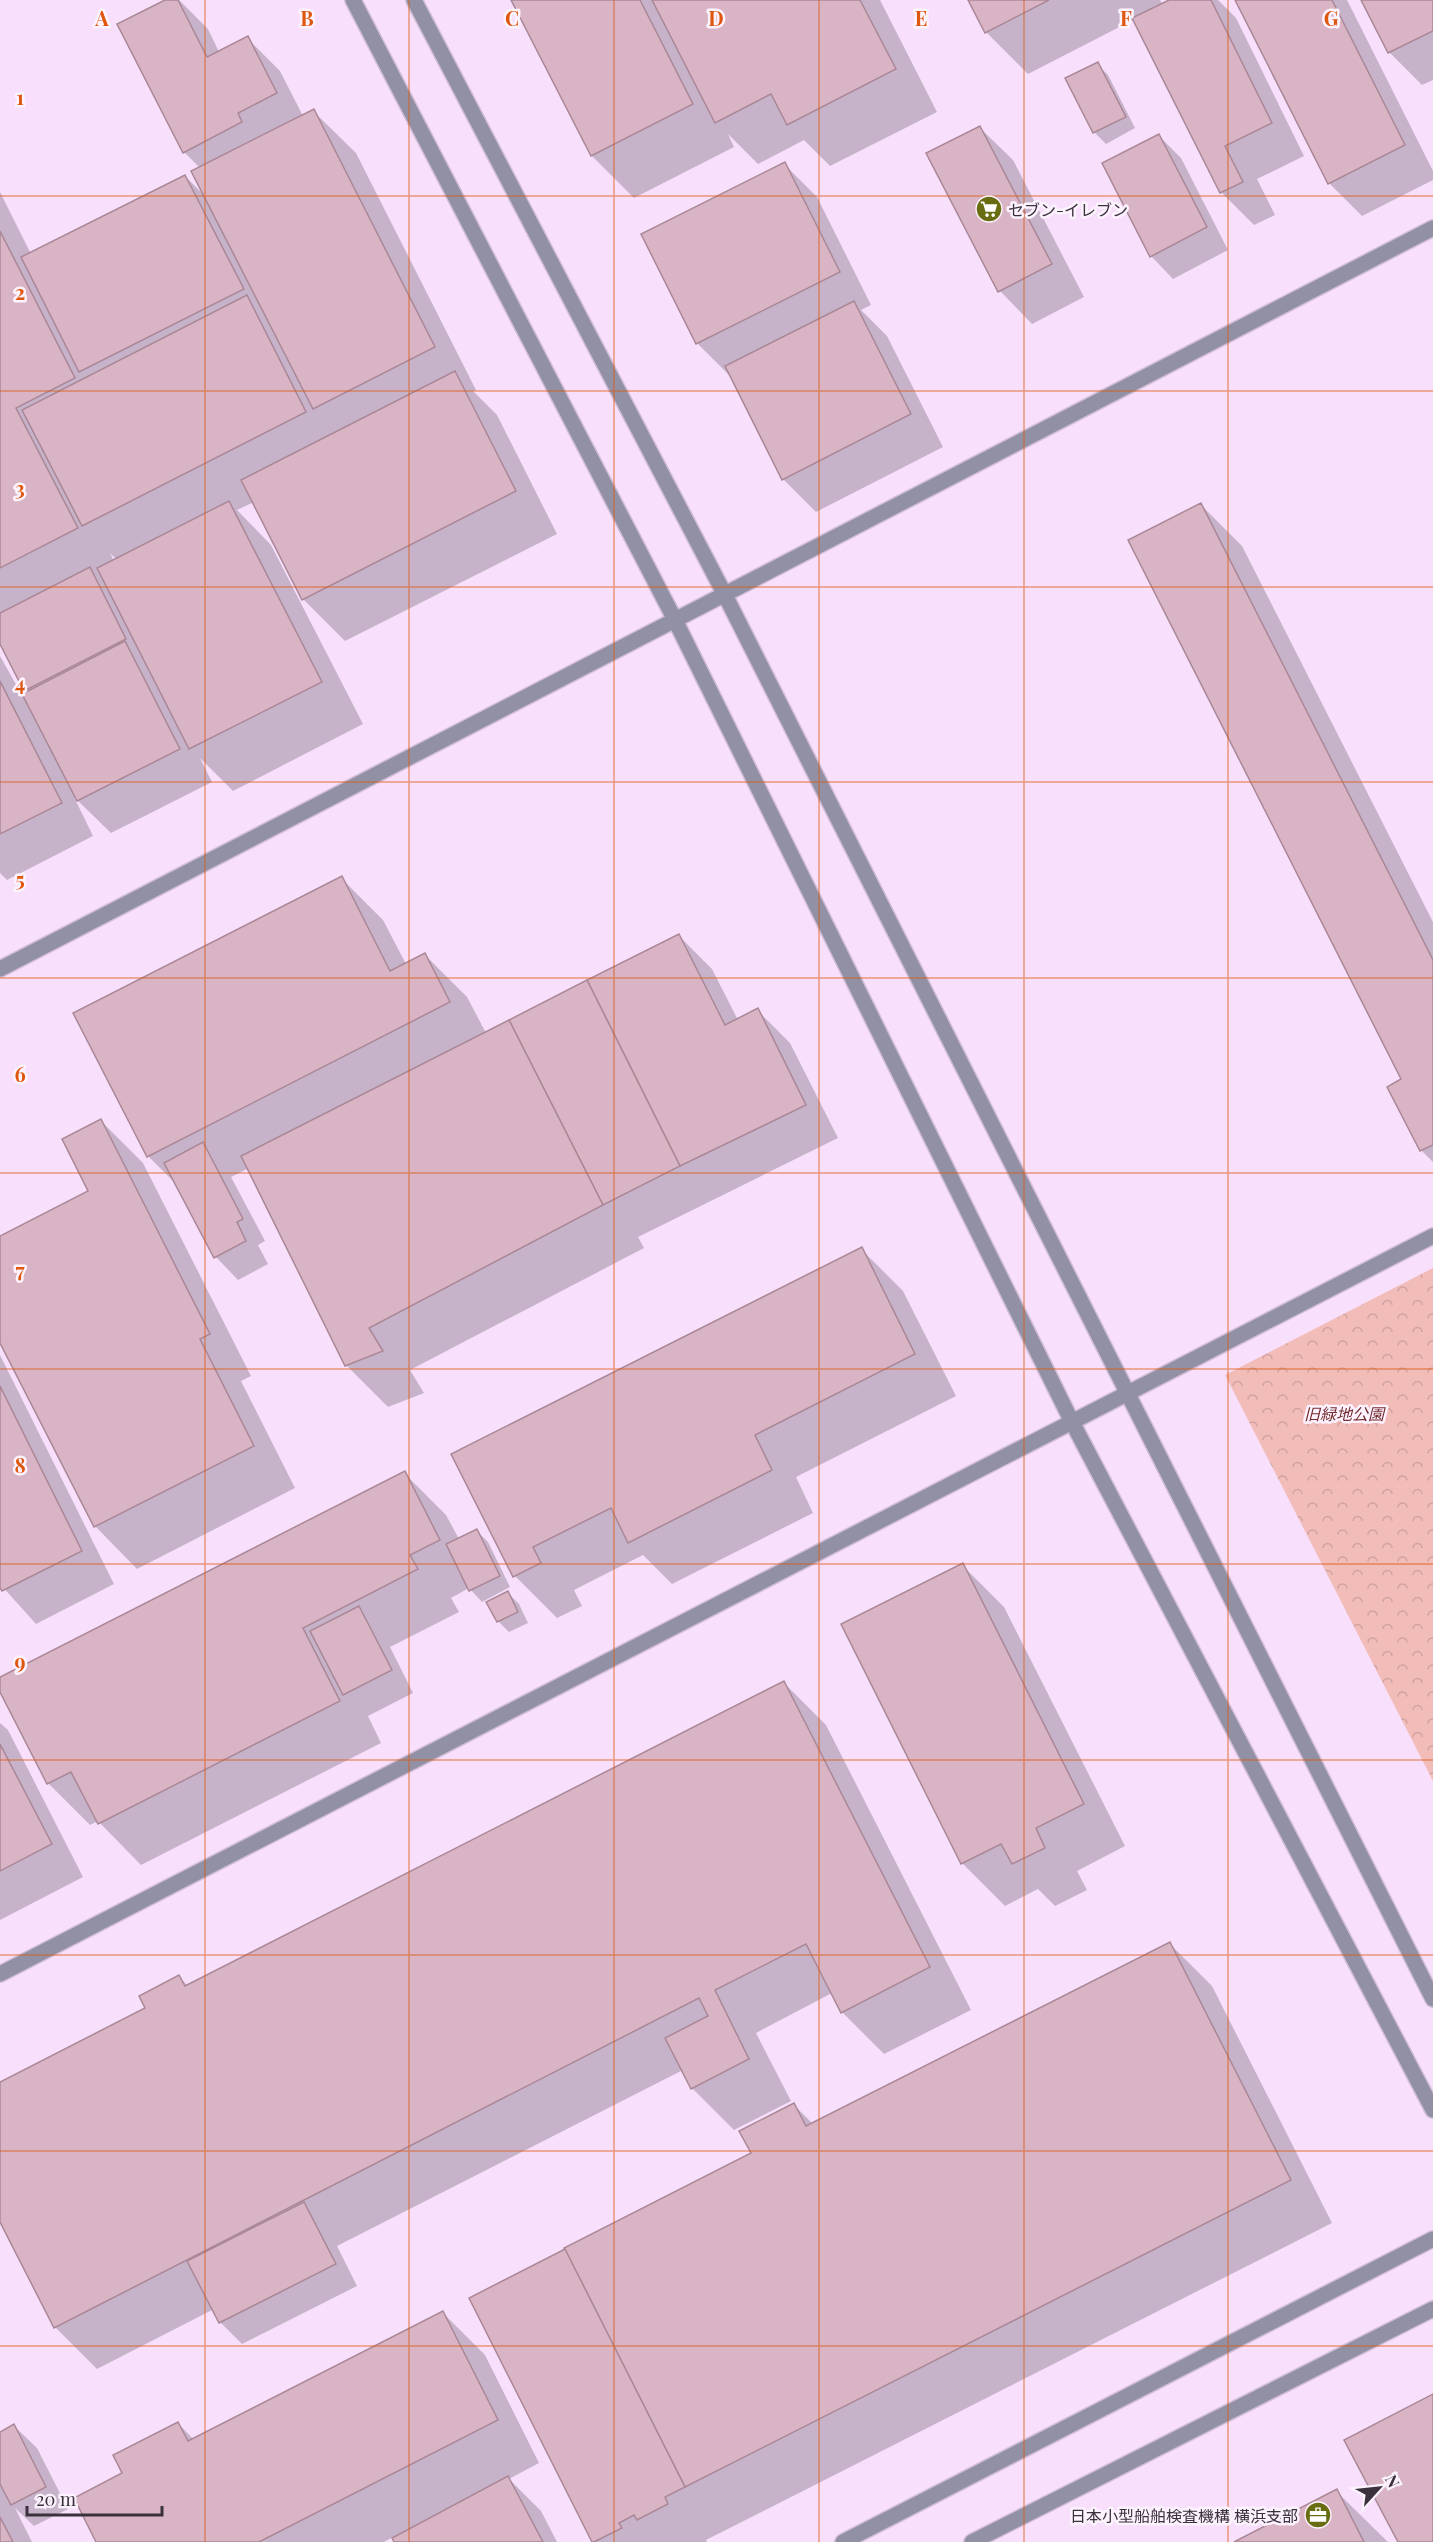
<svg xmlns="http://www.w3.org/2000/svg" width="1433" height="2542" font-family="'Playfair Display','Noto Sans JP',serif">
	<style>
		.park { fill: url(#park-crowns) }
		.shadow { fill: #0003; fill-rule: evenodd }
		.building { fill: #d9b4c4; stroke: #aa8796; stroke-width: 1.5 }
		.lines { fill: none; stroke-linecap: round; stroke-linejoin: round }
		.minor-casing { stroke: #d2bdd7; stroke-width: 18 }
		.minor { stroke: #9190a5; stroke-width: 15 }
		.grid { fill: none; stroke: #df570e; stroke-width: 1.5; stroke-opacity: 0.55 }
		.labels { text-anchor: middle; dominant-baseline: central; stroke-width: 5; stroke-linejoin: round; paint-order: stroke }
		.poi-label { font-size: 16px; fill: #3b313d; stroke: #fdf3ff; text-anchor: start }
		.park-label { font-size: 16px; font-style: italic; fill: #752d2f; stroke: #fdf3ff }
		.grid-label { font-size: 20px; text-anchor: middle; font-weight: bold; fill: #df570e; stroke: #fdf3ff; stroke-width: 5; stroke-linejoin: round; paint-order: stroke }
	</style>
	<defs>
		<pattern id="park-crowns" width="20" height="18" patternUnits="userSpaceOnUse" patternTransform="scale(1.5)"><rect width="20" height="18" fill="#f2bcb9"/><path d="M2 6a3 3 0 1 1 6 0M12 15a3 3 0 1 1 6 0" fill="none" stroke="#d0a2a0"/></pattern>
	</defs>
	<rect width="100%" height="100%" fill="#f8e0fd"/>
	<path class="park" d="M 1433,1268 L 1433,1781 L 1225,1375 Z"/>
	<g class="shadow">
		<path d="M 168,0 L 179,0 L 208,29 L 219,52 L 247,38 L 280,71 L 303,116 L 313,111 L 356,153 L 476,390 L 473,391 L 497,415 L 557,534 L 345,641 L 303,599 L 254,502 L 237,510 L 271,545 L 363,724 L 233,791 L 200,758 L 212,782 L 111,833 L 74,797 L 93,836 L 7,880 L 0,873 L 0,656 L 22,695 L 28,693 L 0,641 L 0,192 L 31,254 L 185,176 L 205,196 L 200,168 L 184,152 ZM 110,553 L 117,560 L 114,561 Z"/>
		<path d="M 512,0 L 880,0 L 937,112 L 830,166 L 804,140 L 758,164 L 728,134 L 734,147 L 634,198 L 592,156 Z"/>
		<path d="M 970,0 L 1160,0 L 1163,5 L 1173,0 L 1218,0 L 1236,18 L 1304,156 L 1257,179 L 1275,215 L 1254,225 L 1221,192 L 1135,19 L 1028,74 L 986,32 Z"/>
		<path d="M 1237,0 L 1347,0 L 1433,171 L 1433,180 L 1362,216 L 1329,183 Z"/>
		<path d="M 1363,0 L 1433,0 L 1433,80 L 1422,85 L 1389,52 Z"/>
		<path d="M 1097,64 L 1108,75 L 1135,128 L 1106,144 L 1095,133 L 1067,79 Z"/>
		<path d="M 980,128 L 1013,160 L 1084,297 L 1032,324 L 1000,291 L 928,154 Z"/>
		<path d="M 1159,136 L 1181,158 L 1228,250 L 1173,279 L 1151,256 Z"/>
		<path d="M 784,164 L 817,197 L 871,305 L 861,310 L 887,336 L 943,447 L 816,512 L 783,479 L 730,376 L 697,343 Z"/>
		<path d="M 1200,504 L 1242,546 L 1433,922 L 1433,1162 L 1421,1150 L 1403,1080 Z"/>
		<path d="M 341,878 L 383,920 L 406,964 L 425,955 L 467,997 L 486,1033 L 679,936 L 712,969 L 738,1020 L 757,1010 L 790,1043 L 838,1138 L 638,1237 L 644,1248 L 410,1370 L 424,1393 L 388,1407 L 346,1365 L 249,1168 L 231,1177 L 265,1241 L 258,1245 L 268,1264 L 238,1280 L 216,1257 L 178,1186 L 148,1156 Z"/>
		<path d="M 101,1121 L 143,1163 L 251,1376 L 241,1381 L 295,1488 L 137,1569 L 95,1526 L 0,1340 L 0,1237 L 90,1191 Z"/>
		<path d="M 861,1249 L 903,1291 L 956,1396 L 796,1477 L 813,1513 L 672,1584 L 643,1555 L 574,1590 L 582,1606 L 557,1618 L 515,1576 L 453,1454 Z"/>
		<path d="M 0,1355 L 114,1584 L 36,1624 L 0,1584 Z"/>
		<path d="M 404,1473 L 446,1515 L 459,1539 L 477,1531 L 488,1542 L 510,1587 L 482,1602 L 469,1588 L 451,1598 L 459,1612 L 390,1647 L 413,1693 L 368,1716 L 381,1743 L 141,1865 L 98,1821 L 90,1825 L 48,1783 L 0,1689 L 0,1679 Z"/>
		<path d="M 962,1565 L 1004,1607 L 1125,1846 L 1077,1871 L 1087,1890 L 1055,1906 L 1038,1889 L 1005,1906 L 963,1864 L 843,1625 Z"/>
		<path d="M 508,1593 L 519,1604 L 528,1623 L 509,1632 L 498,1621 Z"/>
		<path d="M 784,1683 L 826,1725 L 971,2010 L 884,2054 L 842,2012 L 832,1993 L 756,2033 L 791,2101 L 734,2130 L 692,2088 L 683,2070 L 337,2246 L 357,2286 L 242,2344 L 220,2322 L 214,2309 L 97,2369 L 55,2327 L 0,2219 L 0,2083 L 147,2008 L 179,1977 L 188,1986 Z"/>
		<path d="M 0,1723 L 8,1730 L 83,1877 L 0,1920 Z"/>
		<path d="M 1170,1944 L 1212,1986 L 1332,2223 L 706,2540 L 707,2542 L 593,2542 L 794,2105 L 813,2124 Z"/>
		<path d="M 443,2313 L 485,2355 L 539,2463 L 509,2479 L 541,2511 L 557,2542 L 396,2542 L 393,2537 L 384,2542 L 98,2542 L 124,2473 L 178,2423 L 194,2440 Z"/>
		<path d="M 14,2426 L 37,2448 L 68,2509 L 34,2526 L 15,2508 L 32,2542 L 0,2542 L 0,2433 Z"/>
		<path d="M 1336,2491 L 1388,2542 L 1237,2542 Z"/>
	</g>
	<g class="building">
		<path d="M 165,0 L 178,0 L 207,57 L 248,36 L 277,93 L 238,113 L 242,122 L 183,153 L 117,24 Z"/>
		<path d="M 511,0 L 640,0 L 693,104 L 591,156 Z"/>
		<path d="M 652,0 L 860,0 L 896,69 L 787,125 L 771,94 L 715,123 Z"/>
		<path d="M 968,0 L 1049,0 L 985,33 Z"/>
		<path d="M 1169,0 L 1211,0 L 1272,123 L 1225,146 L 1243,182 L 1220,193 L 1132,18 Z"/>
		<path d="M 1235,0 L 1332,0 L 1405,145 L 1328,184 Z"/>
		<path d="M 1361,0 L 1433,0 L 1433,31 L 1388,53 Z"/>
		<path d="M 1098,62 L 1126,117 L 1093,133 L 1065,78 Z"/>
		<path d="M 314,109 L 435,347 L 313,409 L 191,171 Z"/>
		<path d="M 980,126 L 1052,264 L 998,292 L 926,153 Z"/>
		<path d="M 1159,134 L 1207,227 L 1150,257 L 1102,163 Z"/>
		<path d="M 785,162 L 840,272 L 696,344 L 641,234 Z"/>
		<path d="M 185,175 L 244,289 L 79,372 L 21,257 Z"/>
		<path d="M 0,231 L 75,378 L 16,408 L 78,528 L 0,568 Z"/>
		<path d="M 247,295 L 306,412 L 82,526 L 22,410 Z"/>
		<path d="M 854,301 L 911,414 L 782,480 L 725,366 Z"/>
		<path d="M 455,371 L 516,491 L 302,600 L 241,480 Z"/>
		<path d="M 229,501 L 322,682 L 189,749 L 97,568 Z"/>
		<path d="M 1201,503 L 1433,960 L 1433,1145 L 1420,1151 L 1387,1087 L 1401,1079 L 1128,540 Z"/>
		<path d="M 90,567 L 126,639 L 24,691 L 0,644 L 0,613 Z"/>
		<path d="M 125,641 L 180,749 L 77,801 L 22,694 Z"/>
		<path d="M 0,681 L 62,803 L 0,834 Z"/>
		<path d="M 342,876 L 390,971 L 425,953 L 450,1002 L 147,1157 L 73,1013 Z"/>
		<path d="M 679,934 L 725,1025 L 758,1008 L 806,1105 L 680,1166 L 587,980 Z"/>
		<path d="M 587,980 L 680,1166 L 603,1205 L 509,1020 Z"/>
		<path d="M 509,1020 L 603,1205 L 369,1328 L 383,1351 L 345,1366 L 241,1156 Z"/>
		<path d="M 101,1119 L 210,1334 L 200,1339 L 254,1446 L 94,1527 L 0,1343 L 0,1236 L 88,1191 L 62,1139 Z"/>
		<path d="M 203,1142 L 243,1219 L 237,1222 L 246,1241 L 214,1258 L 164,1163 Z"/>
		<path d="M 862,1247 L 915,1354 L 755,1435 L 772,1470 L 628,1543 L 611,1508 L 533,1547 L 541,1563 L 513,1577 L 451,1454 Z"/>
		<path d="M 0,1386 L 82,1551 L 2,1591 L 0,1588 Z"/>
		<path d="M 405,1471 L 440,1540 L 410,1555 L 418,1569 L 303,1628 L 340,1701 L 98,1824 L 71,1772 L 47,1784 L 0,1692 L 0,1677 Z"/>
		<path d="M 477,1529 L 500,1576 L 469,1591 L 446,1544 Z"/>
		<path d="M 963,1563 L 1084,1804 L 1036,1828 L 1045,1848 L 1012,1864 L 1001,1844 L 961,1864 L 841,1624 Z"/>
		<path d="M 508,1591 L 518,1612 L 497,1622 L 486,1602 Z"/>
		<path d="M 359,1606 L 392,1670 L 343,1695 L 310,1631 Z"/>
		<path d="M 784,1681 L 930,1967 L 841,2013 L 806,1944 L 715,1990 L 749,2059 L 691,2089 L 665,2038 L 708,2016 L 699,1998 L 54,2328 L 0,2222 L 0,2082 L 145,2008 L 139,1996 L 179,1975 L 185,1986 Z"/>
		<path d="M 0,1744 L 52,1844 L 0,1871 Z"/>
		<path d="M 1170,1942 L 1291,2180 L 685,2487 L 564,2248 L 751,2153 L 739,2131 L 794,2103 L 806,2126 Z"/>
		<path d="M 304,2202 L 336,2264 L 219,2323 L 187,2261 Z"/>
		<path d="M 565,2249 L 685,2487 L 665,2497 L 668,2504 L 637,2520 L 634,2515 L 619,2523 L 622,2528 L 594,2542 L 592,2542 L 469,2298 Z"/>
		<path d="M 443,2311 L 498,2420 L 259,2542 L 96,2542 L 74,2498 L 122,2473 L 113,2455 L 178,2422 L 188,2441 Z"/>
		<path d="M 1433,2394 L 1433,2542 L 1398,2542 L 1344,2440 Z"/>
		<path d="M 14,2424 L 46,2487 L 11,2505 L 0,2484 L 0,2432 Z"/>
		<path d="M 508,2476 L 543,2542 L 394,2542 L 392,2538 Z"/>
		<path d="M 1337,2489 L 1364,2542 L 1234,2542 Z"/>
		<path d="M 0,2517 L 13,2542 L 0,2542 Z"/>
	</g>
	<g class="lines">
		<defs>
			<g id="minor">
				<path d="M 353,0 L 674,618 L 1071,1420 L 1433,2110"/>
				<path d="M 414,0 L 724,593 L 1433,1999"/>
				<path d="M 0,969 L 1433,228"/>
				<path d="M 0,1974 L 1433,1236"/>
				<path d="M 843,2542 L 1433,2239"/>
				<path d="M 972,2542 L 1433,2309"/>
			</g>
		</defs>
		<use href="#minor" class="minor-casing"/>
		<use href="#minor" class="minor"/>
	</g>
	<path class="grid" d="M 205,0 L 205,2542M 409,0 L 409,2542M 614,0 L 614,2542M 819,0 L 819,2542M 1024,0 L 1024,2542M 1228,0 L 1228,2542M 0,196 L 1433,196M 0,391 L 1433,391M 0,587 L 1433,587M 0,782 L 1433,782M 0,978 L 1433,978M 0,1173 L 1433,1173M 0,1369 L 1433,1369M 0,1564 L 1433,1564M 0,1760 L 1433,1760M 0,1955 L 1433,1955M 0,2151 L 1433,2151M 0,2346 L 1433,2346"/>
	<defs>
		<symbol id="supermarket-disc" viewBox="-11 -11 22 22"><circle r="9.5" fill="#686d12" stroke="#fdf3ff"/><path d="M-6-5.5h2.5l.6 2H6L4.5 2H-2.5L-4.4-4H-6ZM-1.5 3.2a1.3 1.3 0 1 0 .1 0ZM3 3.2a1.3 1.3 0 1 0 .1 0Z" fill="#fff"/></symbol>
		<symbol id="office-disc" viewBox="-11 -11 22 22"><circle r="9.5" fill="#686d12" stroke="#fdf3ff"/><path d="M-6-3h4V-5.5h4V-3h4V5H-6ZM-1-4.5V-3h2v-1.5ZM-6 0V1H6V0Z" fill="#fff"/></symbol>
	</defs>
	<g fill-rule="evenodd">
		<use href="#supermarket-disc" x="974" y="194" width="30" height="30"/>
		<use href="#office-disc" x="1303" y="2500" width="30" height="30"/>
	</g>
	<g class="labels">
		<g class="poi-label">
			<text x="1008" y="209">セブン-イレブン</text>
			<text x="1298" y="2515" text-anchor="end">日本小型船舶検査機構 横浜支部</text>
		</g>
		<g class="park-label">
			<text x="1344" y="1413">旧緑地公園</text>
		</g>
	</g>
	<g class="grid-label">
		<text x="102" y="26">A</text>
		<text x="307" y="26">B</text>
		<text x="512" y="26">C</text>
		<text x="716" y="26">D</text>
		<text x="921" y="26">E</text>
		<text x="1126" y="26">F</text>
		<text x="1331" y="26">G</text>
		<text x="20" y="105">1</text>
		<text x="20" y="300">2</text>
		<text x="20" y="496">3</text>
		<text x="20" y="691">4</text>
		<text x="20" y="887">5</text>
		<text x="20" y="1082">6</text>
		<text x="20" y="1278">7</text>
		<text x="20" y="1473">8</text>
		<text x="20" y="1669">9</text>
	</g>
	<g transform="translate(1379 2488) rotate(63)" stroke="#fdf3ff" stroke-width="4.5" paint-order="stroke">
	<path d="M0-4.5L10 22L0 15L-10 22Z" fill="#3b313d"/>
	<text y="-9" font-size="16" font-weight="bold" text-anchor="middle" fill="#3b313d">N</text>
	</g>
	<path d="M27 2506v9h135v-9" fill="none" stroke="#3b313d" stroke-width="3"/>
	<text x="36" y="2506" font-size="18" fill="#3b313d" stroke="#fdf3ff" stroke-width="4.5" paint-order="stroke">20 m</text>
</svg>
